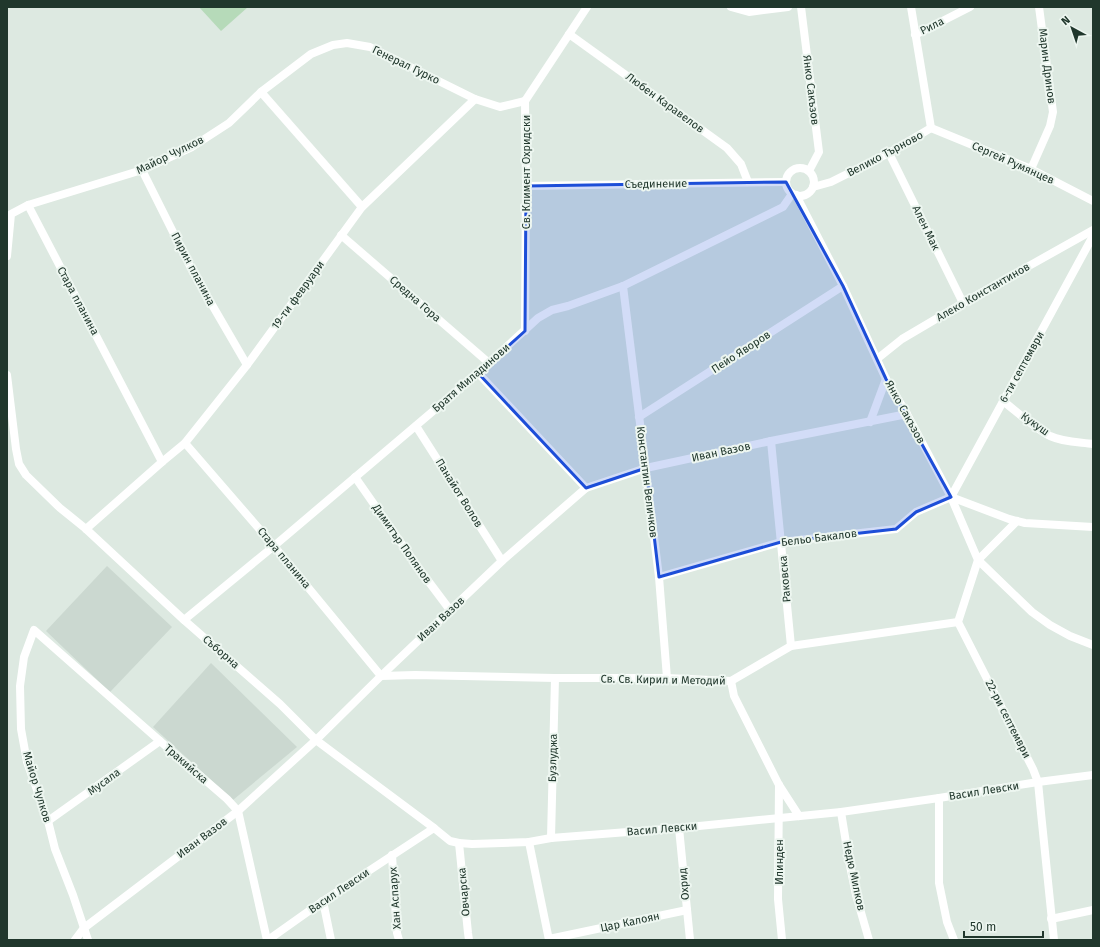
<svg xmlns="http://www.w3.org/2000/svg" width="1100" height="947" font-family="'Fira Sans',sans-serif">
	<style>
		.built { fill: #cbd8d0 }
		.green { fill: #b6dab9 }
		.lines { fill: none; stroke-linecap: round; stroke-linejoin: round }
		.minor { stroke: #fff; stroke-width: 8 }
		.marked { fill: #1d4ed8; fill-opacity: 0.2; stroke: #1d4ed8; stroke-width: 3; stroke-linejoin: round }
		.labels { text-anchor: middle; dominant-baseline: central; stroke-width: 4; stroke-linejoin: round; paint-order: stroke }
		.street-label { font-size: 11px; fill: #20372c; stroke: #edf6f0 }
	</style>
	<rect width="100%" height="100%" fill="#dde9e1"/>
	<g class="built">
		<path d="M 107,566 L 172,627 L 110,692 L 46,631 Z"/>
		<path d="M 211,663 L 297,747 L 233,800 L 153,727 Z"/>
	</g>
	<path class="green" d="M 199,7 L 248,7 L 221,31 Z"/>
	<g class="lines">
		<g class="minor">
			<path d="M 731,7 L 749,12 L 788,7"/>
			<path d="M 801,7 L 819,152 L 809,171"/>
			<path d="M 569,34 L 727,148 L 741,164 L 748,182"/>
			<path d="M 915,35 L 970,7"/>
			<path d="M 261,92 L 362,207"/>
			<path d="M 931,128 L 1031,169 L 1093,201"/>
			<path d="M 889,153 L 963,303"/>
			<circle cx="800" cy="182" r="14"/>
			<path d="M 1031,169 L 1050,126 L 1053,112 L 1039,7"/>
			<path d="M 142,170 L 193,272 L 247,365"/>
			<path d="M 526,186 L 786,182"/>
			<path d="M 813,187 L 831,182 L 889,153 L 931,128 L 911,7"/>
			<path d="M 796,195 L 843,286 L 886,379 L 907,414 L 951,497 L 1009,519 L 1025,523 L 1093,527"/>
			<path d="M 28,205 L 162,462"/>
			<path d="M 341,235 L 489,363"/>
			<path d="M 7,256 L 11,214 L 28,205 L 142,170 L 192,147 L 229,123 L 261,92 L 311,54 L 333,45 L 347,43 L 370,47 L 475,99"/>
			<path d="M 623,286 L 659,577 L 667,678"/>
			<path d="M 525,331 L 526,186 L 525,101 L 587,7"/>
			<path d="M 877,359 L 902,339 L 963,303 L 1093,230"/>
			<path d="M 478,373 L 586,488"/>
			<path d="M 7,375 L 16,449 L 19,464 L 26,475 L 60,508 L 86,529 L 184,620 L 280,704 L 316,740 L 336,755 L 434,828"/>
			<path d="M 1003,401 C 1017,412 1036,429 1050,436 C 1063,442 1079,442 1093,444"/>
			<path d="M 639,417 L 843,286"/>
			<path d="M 870,422 L 886,379"/>
			<path d="M 416,426 L 502,561"/>
			<path d="M 771,441 L 791,646"/>
			<path d="M 185,443 L 274,546 L 381,676 L 415,675 L 555,678 L 667,678 L 731,681 L 791,646 L 958,622"/>
			<path d="M 355,477 L 420,570 L 450,610"/>
			<path d="M 951,497 L 1093,236"/>
			<path d="M 951,497 L 978,560 L 1032,612 L 1050,625 L 1070,636 L 1093,645"/>
			<path d="M 1017,521 L 978,560 L 958,622 L 1033,769 L 1038,782 L 1041,813 L 1054,940"/>
			<path d="M 86,529 L 162,462 L 185,443 L 247,365 L 362,207 L 475,99 L 500,107 L 525,101"/>
			<path d="M 659,577 L 781,542 L 896,529 L 916,512 L 951,497"/>
			<path d="M 184,620 L 274,546 L 478,373 L 538,318 L 552,310 L 568,306 L 623,286 L 783,207 L 792,194"/>
			<path d="M 731,681 L 734,696 L 779,785 L 799,816"/>
			<path d="M 779,785 L 778,899 L 782,940"/>
			<path d="M 939,798 L 939,883 L 947,922 L 954,940"/>
			<path d="M 841,812 L 849,861 L 856,895 L 869,940"/>
			<path d="M 48,821 L 160,741"/>
			<path d="M 679,828 L 690,940"/>
			<path d="M 551,838 L 555,678"/>
			<path d="M 529,842 L 549,940"/>
			<path d="M 459,843 L 468,933 L 469,940"/>
			<path d="M 392,855 L 397,933 L 399,940"/>
			<path d="M 323,901 L 331,940"/>
			<path d="M 1051,919 L 1093,910"/>
			<path d="M 549,939 L 687,910"/>
			<path d="M 75,940 L 84,928 L 238,811 L 316,740 L 381,676 L 502,561 L 586,488 L 646,468 L 771,441 L 907,414"/>
			<path d="M 88,940 L 73,895 L 55,849 L 48,821 L 27,762 L 21,729 L 20,686 L 24,657 L 34,630 L 160,741 L 227,799 L 238,811 L 267,940"/>
			<path d="M 268,940 L 323,901 L 434,828 L 450,841 L 459,843 L 472,844 L 529,842 L 551,838 L 679,828 L 841,812 L 939,798 L 1038,782 L 1093,775"/>
		</g>
	</g>
	<path class="marked" d="M 786,182 L 843,286 L 886,379 L 951,497 L 916,512 L 896,529 L 781,542 L 659,577 L 646,468 L 586,488 L 478,373 L 525,331 L 526,186 Z"/>
	<g class="labels">
		<g class="street-label">
			<text transform="translate(932 26) rotate(-27)">Рила</text>
			<text transform="translate(406 65) rotate(26)">Генерал Гурко</text>
			<text transform="translate(1047 66) rotate(83)">Марин Дринов</text>
			<text transform="translate(811 90) rotate(83)">Янко Сакъзов</text>
			<text transform="translate(665 103) rotate(36)">Любен Каравелов</text>
			<text transform="translate(885 154) rotate(-28)">Велико Търново</text>
			<text transform="translate(170 155) rotate(-26)">Майор Чулков</text>
			<text transform="translate(1013 163) rotate(24)">Сергей Румянцев</text>
			<text transform="translate(526 172) rotate(-90)">Св. Климент Охридски</text>
			<text transform="translate(656 184) rotate(-1)">Съединение</text>
			<text transform="translate(926 228) rotate(64)">Ален Мак</text>
			<text transform="translate(193 269) rotate(62)">Пирин планина</text>
			<text transform="translate(983 292) rotate(-30)">Алеко Константинов</text>
			<text transform="translate(298 295) rotate(-54)">19-ти февруари</text>
			<text transform="translate(415 299) rotate(41)">Средна Гора</text>
			<text transform="translate(78 301) rotate(62)">Стара планина</text>
			<text transform="translate(741 352) rotate(-33)">Пейо Яворов</text>
			<text transform="translate(1022 367) rotate(-61)">6-ти септември</text>
			<text transform="translate(471 378) rotate(-41)">Братя Миладинови</text>
			<text transform="translate(905 412) rotate(61)">Янко Сакъзов</text>
			<text transform="translate(1035 424) rotate(35)">Кукуш</text>
			<text transform="translate(721 452) rotate(-12)">Иван Вазов</text>
			<text transform="translate(647 482) rotate(83)">Константин Величков</text>
			<text transform="translate(459 493) rotate(58)">Панайот Волов</text>
			<text transform="translate(819 538) rotate(-7)">Бельо Бакалов</text>
			<text transform="translate(402 544) rotate(55)">Димитър Полянов</text>
			<text transform="translate(284 558) rotate(50)">Стара планина</text>
			<text transform="translate(785 579) rotate(-95)">Раковска</text>
			<text transform="translate(441 619) rotate(-43)">Иван Вазов</text>
			<text transform="translate(221 652) rotate(41)">Съборна</text>
			<text transform="translate(663 680) rotate(1)">Св. Св. Кирил и Методий</text>
			<text transform="translate(1008 719) rotate(63)">22-ри септември</text>
			<text transform="translate(553 758) rotate(-89)">Бузлуджа</text>
			<text transform="translate(186 764) rotate(41)">Тракийска</text>
			<text transform="translate(104 782) rotate(-36)">Мусала</text>
			<text transform="translate(37 787) rotate(73)">Майор Чулков</text>
			<text transform="translate(984 791) rotate(-9)">Васил Левски</text>
			<text transform="translate(662 829) rotate(-5)">Васил Левски</text>
			<text transform="translate(202 838) rotate(-37)">Иван Вазов</text>
			<text transform="translate(779 862) rotate(-90)">Илинден</text>
			<text transform="translate(854 876) rotate(78)">Недю Милков</text>
			<text transform="translate(684 884) rotate(-95)">Охрид</text>
			<text transform="translate(339 891) rotate(-34)">Васил Левски</text>
			<text transform="translate(464 892) rotate(-95)">Овчарска</text>
			<text transform="translate(395 898) rotate(-94)">Хан Аспарух</text>
			<text transform="translate(630 922) rotate(-12)">Цар Калоян</text>
		</g>
	</g>
	<rect width="1100" height="947" fill="none" stroke="#20372c" stroke-width="16"/>
	<g transform="translate(1072 28) rotate(320)" stroke="#edf6f0" stroke-width="3" paint-order="stroke">
	<path d="M0-3L7 15L0 10L-7 15Z" fill="#20372c"/>
	<text y="-6" font-size="11" font-weight="bold" text-anchor="middle" fill="#20372c">N</text>
	</g>
	<path d="M964 931v6h79v-6" fill="none" stroke="#20372c" stroke-width="2"/>
	<text x="970" y="931" font-size="12" fill="#20372c" stroke="#edf6f0" stroke-width="3" paint-order="stroke">50 m</text>
</svg>
